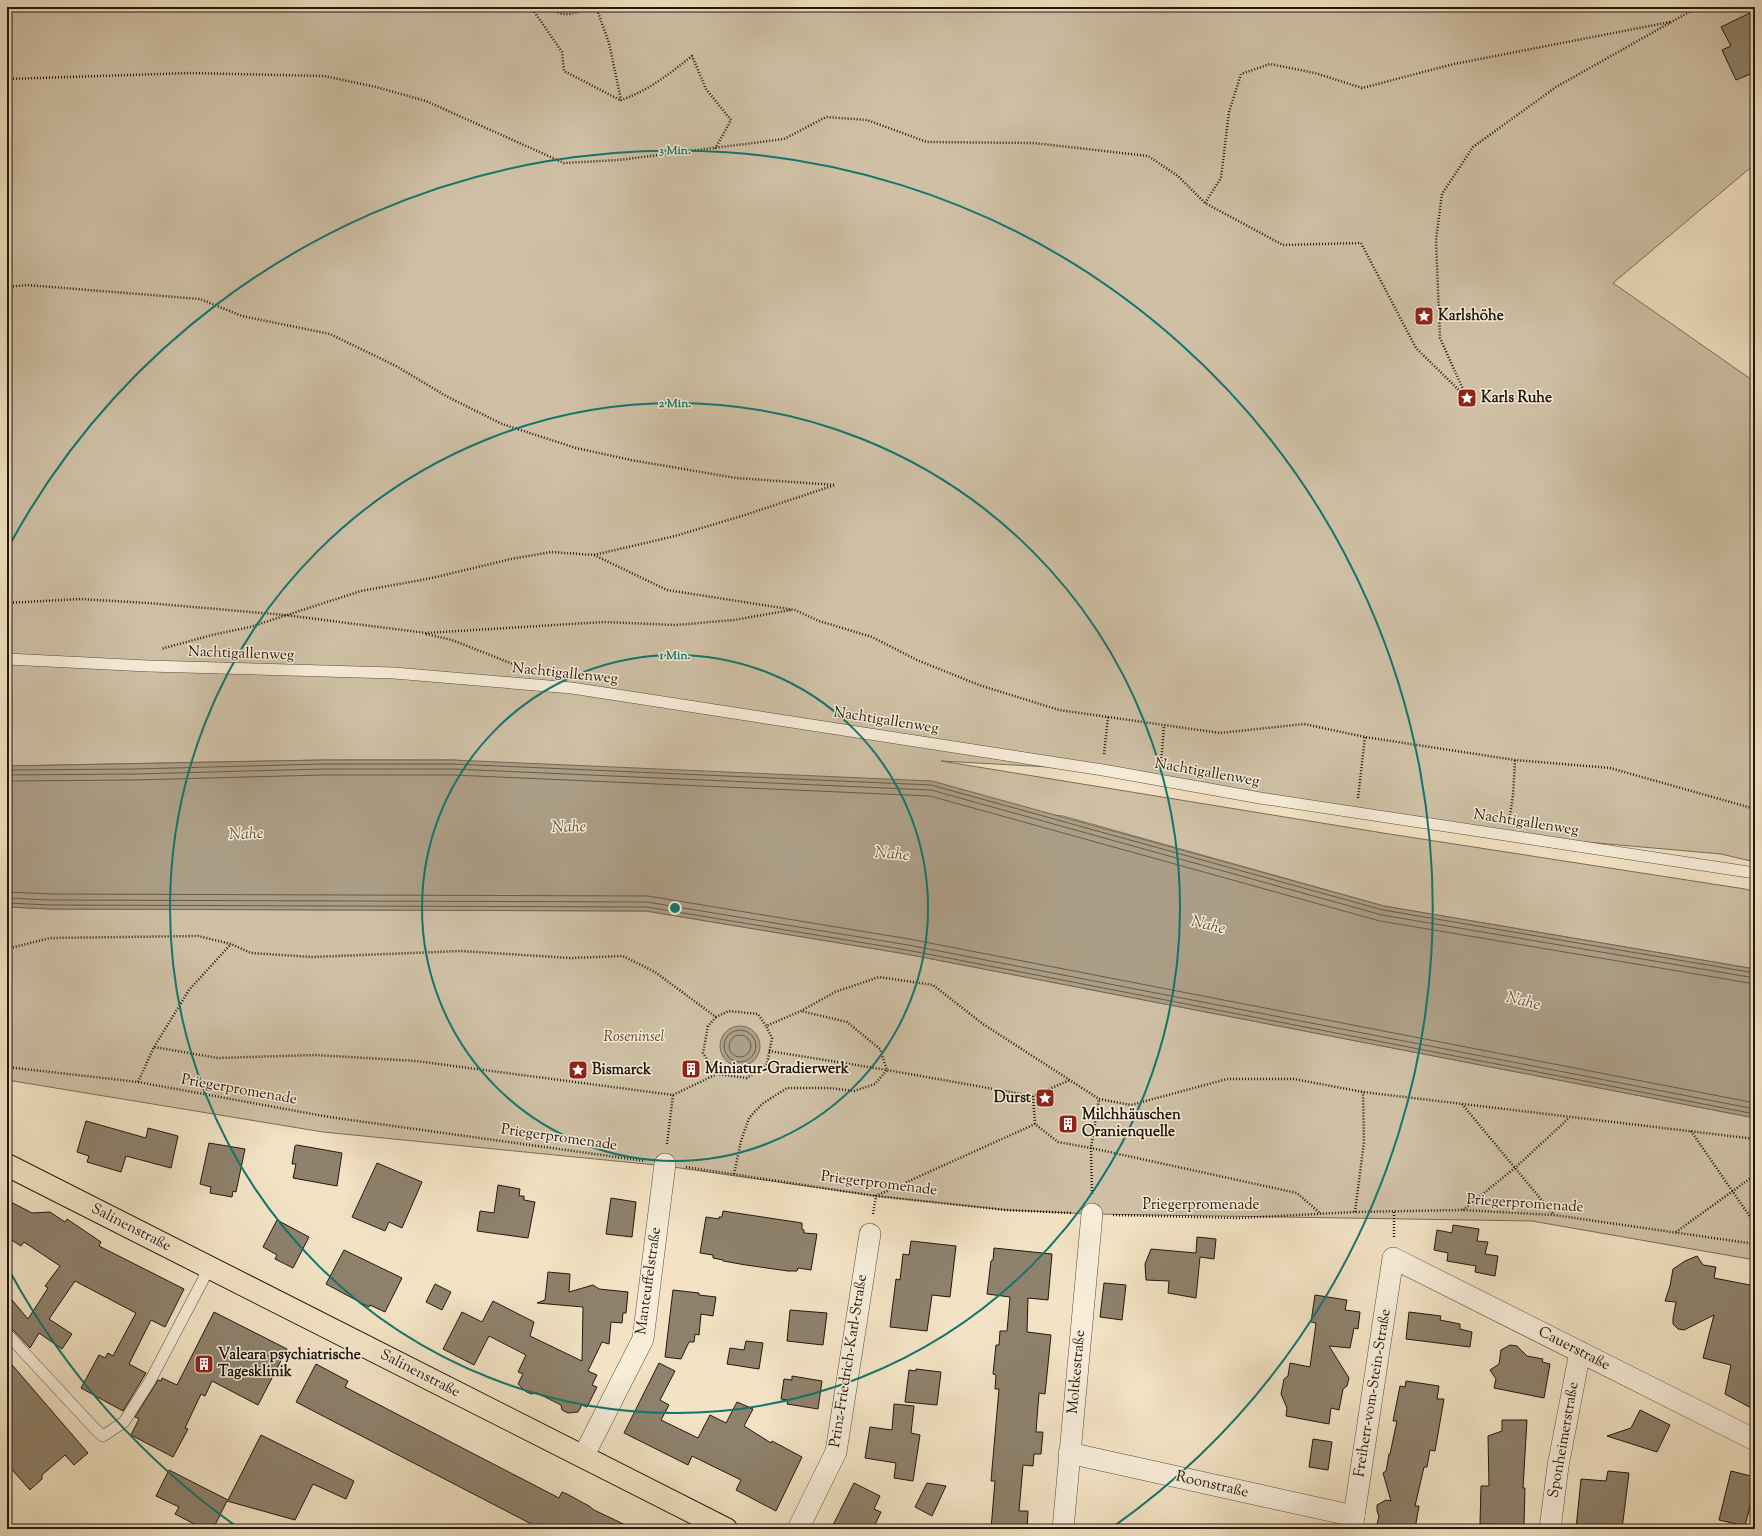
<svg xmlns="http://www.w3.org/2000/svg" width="1762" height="1536" font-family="'Sorts Mill Goudy',serif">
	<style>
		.green { fill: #cfc0a5; stroke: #786c5a }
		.water { fill: #ac9e86; stroke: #746856 }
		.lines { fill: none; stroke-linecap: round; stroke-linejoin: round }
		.shore { stroke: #665b4a; stroke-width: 1 }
		.building { fill: #8e826d; stroke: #21180f }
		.lane-casing { stroke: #564b3c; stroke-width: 12 }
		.street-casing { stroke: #564b3c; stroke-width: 22 }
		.primary-casing { stroke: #21180f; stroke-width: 24 }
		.path { stroke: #21180f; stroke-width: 2.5; stroke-dasharray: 1 2; stroke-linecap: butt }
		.lane { stroke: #f7edd9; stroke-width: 11 }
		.street { stroke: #f7edd9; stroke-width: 21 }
		.primary { stroke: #f3e3c4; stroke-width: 22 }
		.ring { fill: none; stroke: #0f766e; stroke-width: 2 }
		.labels { text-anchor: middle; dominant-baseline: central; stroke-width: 3; stroke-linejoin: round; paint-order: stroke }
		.poi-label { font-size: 15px; font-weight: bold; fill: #21180f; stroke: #f7edd9; text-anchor: start }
		.street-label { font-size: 15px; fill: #21180f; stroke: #f7edd9 }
		.park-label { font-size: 15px; font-style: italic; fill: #554a3c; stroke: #f7edd9 }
		.water-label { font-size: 16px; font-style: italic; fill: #594e3f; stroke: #f7edd9 }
		.centre { fill: #0f766e; stroke: #f7edd9; stroke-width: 2 }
		.ring-label { font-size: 12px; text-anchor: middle; font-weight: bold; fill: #0f766e; stroke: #f7edd9; stroke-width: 3; stroke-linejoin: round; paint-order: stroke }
	</style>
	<rect width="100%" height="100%" fill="#f3e3c4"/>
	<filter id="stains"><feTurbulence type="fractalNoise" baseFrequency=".005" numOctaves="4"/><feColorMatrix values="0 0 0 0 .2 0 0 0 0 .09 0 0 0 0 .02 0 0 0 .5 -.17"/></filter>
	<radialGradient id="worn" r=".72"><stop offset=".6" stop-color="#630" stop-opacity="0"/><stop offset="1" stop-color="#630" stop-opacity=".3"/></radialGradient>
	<g class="green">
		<path d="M 7,7 L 1755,7 L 1755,164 L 1613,283 L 1755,382 L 1755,862 L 1721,854 L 1507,835 L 1103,770 L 941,761 L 1383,833 L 1745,889 L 1755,892 L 1755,969 L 1384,906 L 1063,816 L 453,760 L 323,760 L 7,766 Z"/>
		<path d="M 7,907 L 50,909 L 646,911 L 906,954 L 1755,1118 L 1755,1260 L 1532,1221 L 1092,1214 L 1006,1210 L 876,1196 L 666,1166 L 323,1132 L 7,1080 Z"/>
	</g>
	<g class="water">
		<path d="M 323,760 L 453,760 L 932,781 L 1384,906 L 1755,969 L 1755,1118 L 906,954 L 646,911 L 50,909 L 7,907 L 7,766 Z"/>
		<circle cx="740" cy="1046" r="20"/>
	</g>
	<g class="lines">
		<g class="shore">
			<path d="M 7,770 L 135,769 L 323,764 L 453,764 L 931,785 L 1383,910 L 1755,973"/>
			<path d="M 7,775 L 135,774 L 323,769 L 453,769 L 931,790 L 1382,915 L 1755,978"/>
			<path d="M 7,781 L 135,780 L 323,775 L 453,775 L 930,796 L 1380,921 L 1755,984"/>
			<path d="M 7,892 L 51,894 L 648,896 L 909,939 L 1755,1103"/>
			<path d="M 7,898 L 50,900 L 647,902 L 908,945 L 1755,1109"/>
			<path d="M 7,903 L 50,905 L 647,907 L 907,950 L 1755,1114"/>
			<circle cx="740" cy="1046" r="16"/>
			<circle cx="740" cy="1046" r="11"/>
		</g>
	</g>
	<g class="building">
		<path d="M 1750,13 L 1755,24 L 1755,72 L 1736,80 L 1722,50 L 1731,46 L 1721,27 Z"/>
		<path d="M 86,1121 L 146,1138 L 148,1128 L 178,1136 L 171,1168 L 126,1156 L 121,1172 L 87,1162 L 89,1156 L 77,1152 Z"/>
		<path d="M 209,1143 L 245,1149 L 236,1192 L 233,1191 L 232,1197 L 210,1193 L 211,1187 L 200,1184 Z"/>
		<path d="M 297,1145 L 342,1153 L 337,1186 L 293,1178 L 296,1164 L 292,1164 L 295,1146 Z"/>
		<path d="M 377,1163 L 422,1182 L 402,1228 L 389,1222 L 385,1231 L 352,1217 Z"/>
		<path d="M 498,1185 L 520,1189 L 519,1196 L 524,1196 L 524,1200 L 535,1202 L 528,1238 L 477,1231 L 480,1211 L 494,1213 Z"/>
		<path d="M 611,1198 L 636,1202 L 632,1237 L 606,1234 Z"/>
		<path d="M 7,1200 L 32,1213 L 50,1212 L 65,1222 L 67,1219 L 101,1242 L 99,1246 L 184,1289 L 165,1327 L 151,1320 L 129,1364 L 146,1373 L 123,1411 L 81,1388 L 99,1355 L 105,1358 L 108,1353 L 113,1356 L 136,1313 L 75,1281 L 49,1319 L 72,1334 L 62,1349 L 39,1333 L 30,1348 L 12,1329 L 7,1327 L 7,1294 L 28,1319 L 48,1288 L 45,1286 L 60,1266 L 24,1242 L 21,1246 L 7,1237 Z"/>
		<path d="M 723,1211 L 802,1223 L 802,1229 L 804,1230 L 804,1233 L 817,1234 L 811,1270 L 798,1268 L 797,1271 L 788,1271 L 746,1265 L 723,1261 L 723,1260 L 713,1258 L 713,1255 L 700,1253 L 706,1217 L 719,1219 L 719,1217 L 722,1217 Z"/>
		<path d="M 277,1220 L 309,1237 L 293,1268 L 275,1259 L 277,1255 L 263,1247 Z"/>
		<path d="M 1453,1225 L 1479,1229 L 1477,1241 L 1488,1242 L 1485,1254 L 1498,1256 L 1495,1276 L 1475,1272 L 1476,1266 L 1447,1261 L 1448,1253 L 1434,1250 L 1437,1230 L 1452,1233 Z"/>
		<path d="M 1197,1237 L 1216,1239 L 1214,1259 L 1200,1257 L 1196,1298 L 1168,1293 L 1169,1281 L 1146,1280 L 1145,1264 L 1151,1249 L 1196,1253 Z"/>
		<path d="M 911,1241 L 956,1246 L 950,1297 L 932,1295 L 927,1331 L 890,1327 L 896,1279 L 900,1280 L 903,1254 L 909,1255 Z"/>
		<path d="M 994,1248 L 1052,1254 L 1048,1300 L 1028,1298 L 1027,1332 L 1051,1335 L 1045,1394 L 1039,1393 L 1036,1432 L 1043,1432 L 1041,1454 L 1034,1454 L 1033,1466 L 1023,1465 L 1019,1511 L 1028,1511 L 1027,1529 L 991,1529 L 995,1481 L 991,1481 L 999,1389 L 995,1389 L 996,1375 L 993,1374 L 996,1345 L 999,1345 L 1000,1331 L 1007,1331 L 1010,1297 L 987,1294 L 991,1261 L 993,1260 Z"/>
		<path d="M 344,1250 L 402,1278 L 385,1312 L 370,1305 L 369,1307 L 326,1284 Z"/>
		<path d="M 1697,1256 L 1703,1265 L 1716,1267 L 1714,1278 L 1755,1286 L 1755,1410 L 1725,1394 L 1731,1365 L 1703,1358 L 1714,1315 L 1684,1330 L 1678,1329 L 1673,1324 L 1673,1318 L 1676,1302 L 1665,1301 L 1670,1286 L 1673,1269 L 1685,1261 Z"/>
		<path d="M 548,1272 L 570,1274 L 569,1292 L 593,1285 L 599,1289 L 628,1292 L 626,1313 L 623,1313 L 622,1323 L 611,1322 L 609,1344 L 602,1342 L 588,1371 L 597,1375 L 592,1385 L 597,1387 L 587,1407 L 582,1405 L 578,1412 L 568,1413 L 562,1410 L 561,1405 L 537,1393 L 531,1394 L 525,1391 L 518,1384 L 523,1374 L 518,1372 L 526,1355 L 489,1336 L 474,1365 L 443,1349 L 462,1312 L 482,1322 L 493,1301 L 534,1322 L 530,1336 L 582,1361 L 583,1307 L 537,1303 L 545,1300 Z"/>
		<path d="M 1104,1283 L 1126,1285 L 1122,1320 L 1100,1317 Z"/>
		<path d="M 435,1284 L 451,1292 L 442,1310 L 426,1302 Z"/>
		<path d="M 673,1290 L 699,1293 L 699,1295 L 716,1297 L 713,1316 L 701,1314 L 699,1335 L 695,1334 L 694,1342 L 689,1342 L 681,1359 L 665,1357 Z"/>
		<path d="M 1315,1295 L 1347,1300 L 1345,1310 L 1360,1312 L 1358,1329 L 1354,1328 L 1350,1348 L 1329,1346 L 1349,1378 L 1347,1386 L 1343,1389 L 1339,1410 L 1331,1408 L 1329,1424 L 1286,1416 L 1287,1408 L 1281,1394 L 1284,1379 L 1288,1376 L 1290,1363 L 1310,1367 L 1316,1323 L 1311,1322 Z"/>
		<path d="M 790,1310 L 827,1313 L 823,1345 L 787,1341 Z"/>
		<path d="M 214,1312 L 287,1349 L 258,1405 L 212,1381 L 205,1396 L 201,1394 L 185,1428 L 188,1429 L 173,1457 L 131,1435 L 139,1419 L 135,1417 L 158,1380 L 161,1381 L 162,1378 L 177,1385 Z"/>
		<path d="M 1409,1312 L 1441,1316 L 1440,1320 L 1460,1324 L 1460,1329 L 1472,1332 L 1470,1347 L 1406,1339 Z"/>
		<path d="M 746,1341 L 763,1343 L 759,1369 L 727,1364 L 730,1348 L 744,1350 Z"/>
		<path d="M 1510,1345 L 1517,1346 L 1527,1356 L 1543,1359 L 1542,1362 L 1550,1364 L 1544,1398 L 1494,1388 L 1496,1379 L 1490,1370 L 1499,1364 L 1501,1350 Z"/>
		<path d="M 7,1359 L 88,1453 L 74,1465 L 65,1455 L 42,1475 L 42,1479 L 30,1490 L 7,1464 Z"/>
		<path d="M 659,1363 L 675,1371 L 660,1400 L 669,1405 L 661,1420 L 698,1438 L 710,1415 L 726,1423 L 737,1402 L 753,1409 L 744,1426 L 771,1443 L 772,1441 L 802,1457 L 776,1511 L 736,1490 L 741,1480 L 692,1456 L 688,1465 L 624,1433 Z"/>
		<path d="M 316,1364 L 348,1381 L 345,1387 L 391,1411 L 559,1498 L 562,1492 L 567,1494 L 589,1506 L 594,1510 L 634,1529 L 541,1529 L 296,1402 Z"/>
		<path d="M 916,1369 L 941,1372 L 937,1405 L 905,1402 L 909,1370 L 916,1371 Z"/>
		<path d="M 792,1376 L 822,1381 L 818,1409 L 787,1404 L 788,1400 L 781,1399 L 784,1379 L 792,1380 Z"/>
		<path d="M 1406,1381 L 1439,1386 L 1437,1399 L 1444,1399 L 1435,1451 L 1430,1450 L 1427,1467 L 1424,1467 L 1415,1506 L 1419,1506 L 1415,1529 L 1376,1529 L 1379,1516 L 1377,1511 L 1377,1505 L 1386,1500 L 1391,1501 L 1383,1473 L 1386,1471 L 1389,1454 L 1390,1454 L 1397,1421 L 1393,1421 L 1400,1386 L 1405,1387 Z"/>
		<path d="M 894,1404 L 914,1406 L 911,1433 L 920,1435 L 913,1481 L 894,1478 L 896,1463 L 865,1458 L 870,1427 L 892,1430 Z"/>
		<path d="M 1640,1410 L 1670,1425 L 1657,1452 L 1607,1436 L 1631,1428 Z"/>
		<path d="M 1502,1420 L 1527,1420 L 1523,1488 L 1525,1488 L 1524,1525 L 1480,1524 L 1481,1486 L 1489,1486 L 1488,1436 L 1502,1431 Z"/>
		<path d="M 261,1435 L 354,1481 L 346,1499 L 313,1484 L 295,1520 L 227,1501 L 213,1529 L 204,1529 L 175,1514 L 179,1507 L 156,1496 L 169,1470 L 228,1500 Z"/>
		<path d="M 1313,1439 L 1332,1442 L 1328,1470 L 1309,1467 Z"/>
		<path d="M 1608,1471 L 1629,1473 L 1622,1529 L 1576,1529 L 1581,1479 L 1606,1481 Z"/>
		<path d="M 1731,1471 L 1755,1477 L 1755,1487 L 1745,1526 L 1719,1520 Z"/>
		<path d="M 854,1483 L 880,1496 L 874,1509 L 881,1512 L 873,1529 L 831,1529 Z"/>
		<path d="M 927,1483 L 946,1486 L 932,1516 L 915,1507 Z"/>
	</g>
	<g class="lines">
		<defs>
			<g id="lane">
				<path d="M 7,659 L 148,666 L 394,673 L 572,688 L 1103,770 L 1260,798 L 1755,873"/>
				<path d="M 7,1334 L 95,1429 L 103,1436 L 124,1422 L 150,1381 L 203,1280 L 208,1267"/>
			</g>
			<g id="street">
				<path d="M 1069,1453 L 1354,1516"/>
				<path d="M 583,1457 L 643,1339 L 665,1164"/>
				<path d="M 798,1529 L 836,1452 L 870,1234"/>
				<path d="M 1063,1529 L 1092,1214"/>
				<path d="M 1352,1529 L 1393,1258 L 1755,1440"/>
				<path d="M 1550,1529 L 1558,1466 L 1580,1352"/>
			</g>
			<path id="primary" d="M 7,1165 L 726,1529"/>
		</defs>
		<use href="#lane" class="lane-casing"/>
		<use href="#street" class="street-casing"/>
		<use href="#primary" class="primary-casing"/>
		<g class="path">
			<path d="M 531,7 L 562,52 L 564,71 L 620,100"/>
			<path d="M 547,7 C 564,17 570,16 588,7"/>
			<path d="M 596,7 L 609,43 L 621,100 C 648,91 669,74 692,56 L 706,89 L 731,120 L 715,149"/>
			<path d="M 7,79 L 191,73 L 324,76 L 376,87 L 426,101 L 564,163 L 619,160 L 784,139 L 826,117 L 867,120 L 927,142 L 1034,143 L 1148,156 L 1178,176 L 1205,203 L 1283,245 L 1361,243 L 1416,348 L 1467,398"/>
			<path d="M 1205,203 L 1221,178 L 1229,112 L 1241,74 L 1270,64 L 1315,73 L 1362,88 L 1454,64 L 1670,22"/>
			<path d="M 7,287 L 27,285 L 200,299 L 242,316 L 330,334 L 396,366 L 446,396 L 502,424 L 576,448 L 631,460 L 736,478 L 835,485 L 745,515 L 675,536 L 594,555 L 551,552 L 511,559 L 432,578 L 361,591 L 250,627 L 212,635 L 161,649"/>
			<path d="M 1466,396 L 1440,338 L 1436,240 L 1442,194 L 1473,147 L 1556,87 L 1698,7"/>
			<path d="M 594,555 L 667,590 L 795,610 L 819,621 L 872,637 L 917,660 L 979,685 L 1059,710 L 1220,733 L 1304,724 L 1365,737 L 1515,760 L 1610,768 L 1755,809"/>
			<path d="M 7,603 L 80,599 L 148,603 L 285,615 L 426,633 L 604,622 L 676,625 L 734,620 L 791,610"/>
			<path d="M 426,634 L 452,640 L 518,666"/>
			<path d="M 1104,754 L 1108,717"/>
			<path d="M 1161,764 L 1164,725"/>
			<path d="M 1358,798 L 1365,737"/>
			<path d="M 1509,821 L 1513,796 L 1515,760"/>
			<path d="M 7,949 L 50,938 L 198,936 L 231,944 L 251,953 L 312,957 L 461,951 L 570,958 L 623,956 L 655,972 L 716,1017 L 729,1011 L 758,1014 L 766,1026 L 801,1011 L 835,992 L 879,977 L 933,985 L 983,1024 L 1099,1099 L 1131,1105 L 1227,1079 L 1294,1079 L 1363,1092 L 1755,1139"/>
			<path d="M 716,1017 L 708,1026 L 703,1053 L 717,1074"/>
			<path d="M 154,1047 L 189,990 L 231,944"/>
			<path d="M 769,1051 L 887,1070 L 1033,1096 L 1070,1080"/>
			<path d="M 7,1067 L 138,1082 L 329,1117 L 645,1161"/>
			<path d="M 138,1082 L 154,1047 L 218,1058 L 315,1055 L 416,1061 L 673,1095 L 717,1074 L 747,1078 L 767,1064 L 772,1038 L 766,1026"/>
			<path d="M 1033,1096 L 1035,1124 L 1058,1142 L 1091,1148 L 1297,1193 L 1321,1214"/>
			<path d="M 1462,1104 L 1554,1215"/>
			<path d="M 1691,1131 L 1755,1224"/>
			<path d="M 667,1144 L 673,1095"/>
			<path d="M 686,1167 L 876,1196 L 1006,1210 L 1072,1213"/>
			<path d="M 734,1174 L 741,1141 L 749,1118 L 762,1104 L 787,1088 L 829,1088 L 854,1091 L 875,1084 L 887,1070 L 880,1049 L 847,1022 L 801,1011"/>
			<path d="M 1092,1194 L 1091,1148 L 1099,1099"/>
			<path d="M 1463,1210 L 1516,1167 L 1569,1118"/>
			<path d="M 1355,1212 L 1364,1142 L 1363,1092"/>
			<path d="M 873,1214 L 876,1196 L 1035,1124"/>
			<path d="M 1113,1215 L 1239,1218 L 1355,1212 L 1463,1210 L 1554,1215 L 1755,1244"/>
			<path d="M 1676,1232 L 1755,1175"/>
			<path d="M 1394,1237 L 1394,1211"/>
		</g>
		<use href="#lane" class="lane"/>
		<use href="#street" class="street"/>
		<use href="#primary" class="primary"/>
	</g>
	<g class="ring">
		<circle cx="675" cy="908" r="253"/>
		<circle cx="675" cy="908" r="505"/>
		<path d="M240 1529A758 758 0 0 1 9 1270M9 546A758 758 0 1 1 1110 1529"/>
	</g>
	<defs>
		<symbol id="sight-square" viewBox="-11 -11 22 22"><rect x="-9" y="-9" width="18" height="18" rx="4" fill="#8f2418" stroke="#f7edd9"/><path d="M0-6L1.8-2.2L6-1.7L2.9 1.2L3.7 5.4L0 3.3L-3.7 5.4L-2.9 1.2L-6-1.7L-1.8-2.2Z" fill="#fff"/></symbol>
		<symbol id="building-square" viewBox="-11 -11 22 22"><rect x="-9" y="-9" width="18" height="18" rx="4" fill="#8f2418" stroke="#f7edd9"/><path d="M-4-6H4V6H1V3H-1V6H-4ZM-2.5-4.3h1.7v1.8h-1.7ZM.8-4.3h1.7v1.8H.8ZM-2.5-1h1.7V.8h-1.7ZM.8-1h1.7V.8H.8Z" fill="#fff"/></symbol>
	</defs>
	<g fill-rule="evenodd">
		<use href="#sight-square" x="1413" y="305" width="22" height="22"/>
		<use href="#sight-square" x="1456" y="387" width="22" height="22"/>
		<use href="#building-square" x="680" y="1058" width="22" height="22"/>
		<use href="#sight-square" x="567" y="1059" width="22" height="22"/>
		<use href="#sight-square" x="1034" y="1087" width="22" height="22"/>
		<use href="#building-square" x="1057" y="1113" width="22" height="22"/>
		<use href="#building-square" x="193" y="1353" width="22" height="22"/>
	</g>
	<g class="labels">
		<g class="poi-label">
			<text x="1438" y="316">Karlshöhe</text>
			<text x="1481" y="398">Karls Ruhe</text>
			<text x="705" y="1069">Miniatur-Gradierwerk</text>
			<text x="592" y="1070">Bismarck</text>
			<text x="1031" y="1098" text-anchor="end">Durst</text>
			<text x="1082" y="1115">Milchhäuschen<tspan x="1082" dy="17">Oranienquelle</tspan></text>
			<text x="218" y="1355">Valeara psychiatrische<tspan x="218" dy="17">Tagesklinik</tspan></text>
		</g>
		<g class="street-label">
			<text transform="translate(241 654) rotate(2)">Nachtigallenweg</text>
			<text transform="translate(565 674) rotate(6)">Nachtigallenweg</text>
			<text transform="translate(886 721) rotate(9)">Nachtigallenweg</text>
			<text transform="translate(1207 773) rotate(10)">Nachtigallenweg</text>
			<text transform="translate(1526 823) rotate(9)">Nachtigallenweg</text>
			<text transform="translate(239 1090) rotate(10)">Priegerpromenade</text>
			<text transform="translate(559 1138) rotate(8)">Priegerpromenade</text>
			<text transform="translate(879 1184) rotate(7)">Priegerpromenade</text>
			<text transform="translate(1525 1204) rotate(4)">Priegerpromenade</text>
			<text x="1201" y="1205">Priegerpromenade</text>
			<text transform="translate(131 1228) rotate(27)">Salinenstraße</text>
			<text transform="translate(649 1281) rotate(-82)">Manteuffelstraße</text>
			<text transform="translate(1574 1349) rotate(27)">Cauerstraße</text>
			<text transform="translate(849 1361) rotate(-81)">Prinz-Friedrich-Karl-Straße</text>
			<text transform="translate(1077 1372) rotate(-85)">Moltkestraße</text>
			<text transform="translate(420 1374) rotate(27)">Salinenstraße</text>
			<text transform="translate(1373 1393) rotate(-81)">Freiherr-vom-Stein-Straße</text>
			<text transform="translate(1564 1440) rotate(-80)">Sponheimerstraße</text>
			<text transform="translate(1212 1485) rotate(13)">Roonstraße</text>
		</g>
		<g class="park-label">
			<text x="634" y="1037">Roseninsel</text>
		</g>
		<g class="water-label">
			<text transform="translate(569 828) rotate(-1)">Nahe</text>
			<text transform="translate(246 835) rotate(-2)">Nahe</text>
			<text transform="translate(892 855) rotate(5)">Nahe</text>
			<text transform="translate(1208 926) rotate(14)">Nahe</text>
			<text transform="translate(1523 1002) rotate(14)">Nahe</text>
		</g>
	</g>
	<circle cx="675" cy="908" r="6" class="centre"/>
	<g class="ring-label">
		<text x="675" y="154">3 Min.</text>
		<text x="675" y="407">2 Min.</text>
		<text x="675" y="659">1 Min.</text>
	</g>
	<rect width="1762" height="1536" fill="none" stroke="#f3e3c4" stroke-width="24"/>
	<rect x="8" y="8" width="1746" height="1520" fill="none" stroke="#21180f" stroke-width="2"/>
	<rect x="12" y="12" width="1738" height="1512" fill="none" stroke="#21180f"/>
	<rect width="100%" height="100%" filter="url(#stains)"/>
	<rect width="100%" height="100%" fill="url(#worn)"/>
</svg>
